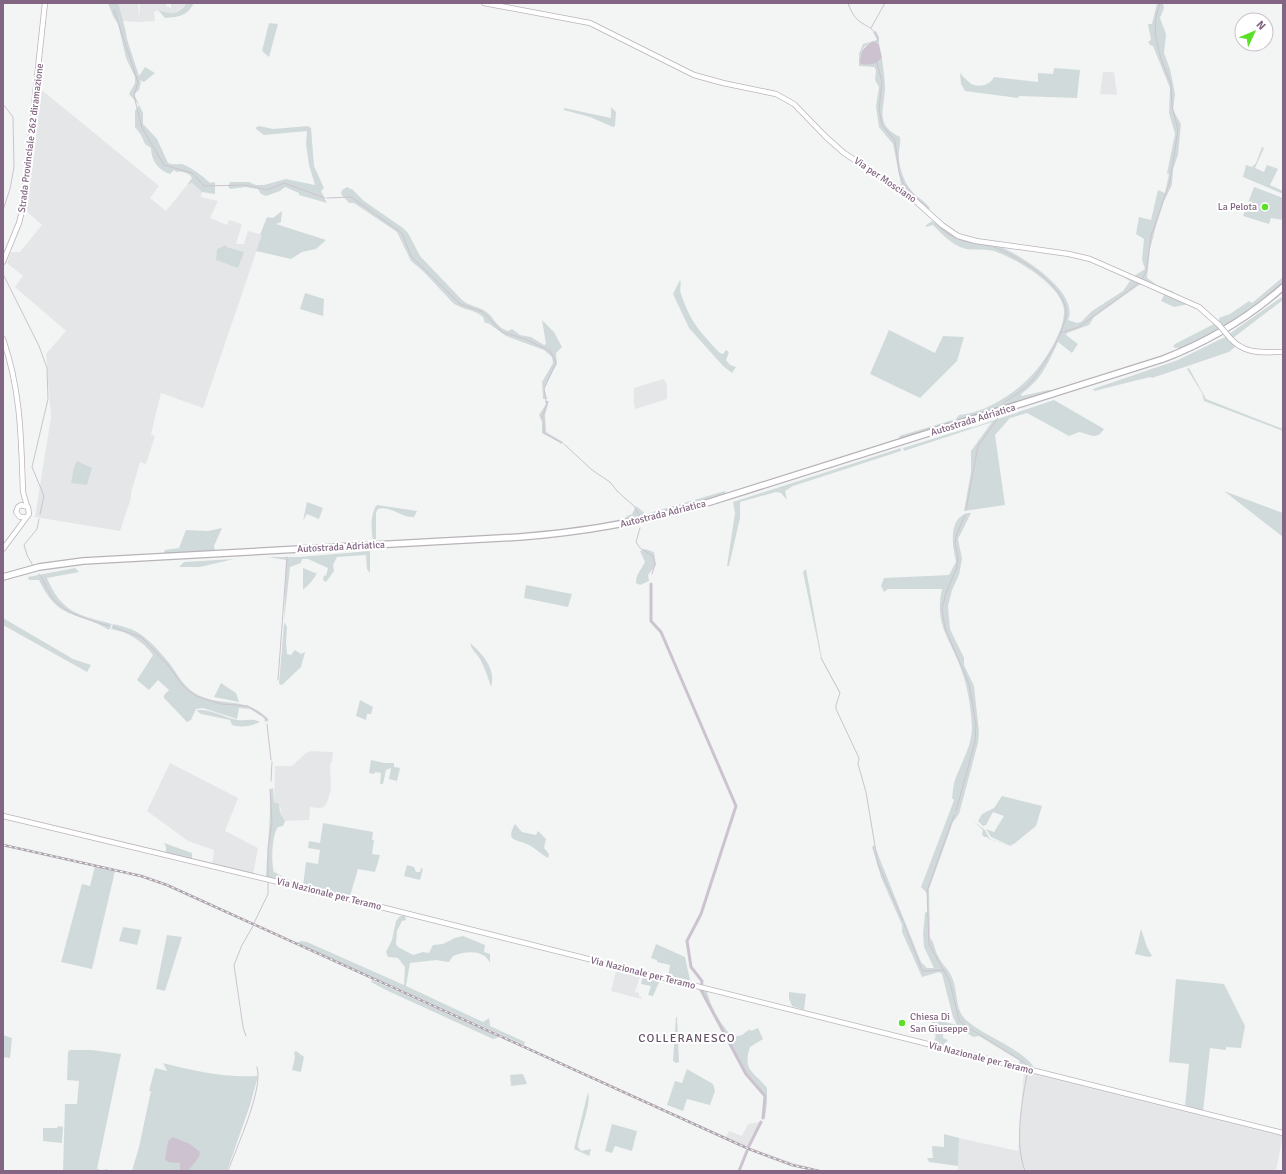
<svg xmlns="http://www.w3.org/2000/svg" width="1286" height="1174" font-family="Signika,sans-serif">
	<style>
		.built { fill: #e5e6e7 }
		.green { fill: #d1dada }
		.water { fill: #cdc3d0 }
		.lines { fill: none; stroke-linecap: round; stroke-linejoin: round }
		.stream { stroke: #cdc3d0; stroke-width: 1 }
		.canal { stroke: #cdc3d0; stroke-width: 3 }
		.major-casing { stroke: #bbb4bc; stroke-width: 6 }
		.highway-casing { stroke: #b8b2b9; stroke-width: 8 }
		.major { stroke: #fff; stroke-width: 4.5 }
		.highway { stroke: #fff; stroke-width: 5.5 }
		.rail-casing { stroke: #aea4ae; stroke-width: 2.5 }
		.rail { stroke: #fff; stroke-width: 1; stroke-dasharray: 3; stroke-linecap: butt }
		.major-bridge-casing { stroke: #bbb4bc; stroke-width: 6; stroke-linecap: butt }
		.major-bridge { stroke: #fff; stroke-width: 4.5 }
		.poi-dot { fill: #5be028; stroke: #fff; stroke-width: 1.5 }
		.labels { text-anchor: middle; dominant-baseline: central; stroke-width: 4; stroke-linejoin: round; paint-order: stroke }
		.street-label { font-size: 10px; fill: #816582; stroke: #fff }
		.poi-label { font-size: 10px; fill: #816582; stroke: #fff; text-anchor: end }
		.quarter-label { font-size: 12px; letter-spacing: 1px; fill: #665368; stroke: #fff }
	</style>
	<rect width="100%" height="100%" fill="#f2f5f4"/>
	<g class="built">
		<path d="M 118,3 L 138,3 L 139,20 L 140,3 L 166,3 L 166,6 L 171,8 L 171,3 L 187,3 L 175,13 L 169,14 L 159,10 L 154,12 L 155,21 L 139,22 L 122,21 Z"/>
		<path d="M 1103,72 L 1114,72 L 1117,95 L 1100,94 Z"/>
		<path d="M 38,87 L 159,186 L 150,198 L 166,211 L 187,185 L 192,183 L 202,192 L 201,197 L 218,201 L 210,218 L 227,225 L 229,220 L 242,224 L 236,244 L 244,244 L 248,231 L 262,235 L 203,408 L 161,393 L 151,434 L 155,436 L 146,464 L 140,462 L 131,493 L 131,498 L 120,531 L 35,517 L 51,417 L 46,354 L 66,331 L 15,287 L 23,276 L 7,263 L 11,252 L 20,252 L 42,225 L 25,210 Z"/>
		<path d="M 663,379 L 667,384 L 667,399 L 635,409 L 633,399 L 634,399 L 634,388 Z"/>
		<path d="M 312,751 L 333,752 L 332,761 L 330,765 L 331,789 L 327,803 L 324,807 L 320,808 L 310,807 L 309,820 L 285,821 L 280,813 L 281,808 L 274,802 L 275,766 L 292,766 L 306,753 Z"/>
		<path d="M 170,763 L 238,798 L 225,831 L 258,848 L 253,875 L 212,865 L 214,850 L 188,841 L 147,811 Z"/>
		<path d="M 3,844 L 141,875 L 167,884 L 726,1137 L 729,1131 L 742,1136 L 748,1124 L 760,1122 L 748,1147 L 793,1163 L 825,1171 L 814,1171 L 792,1166 L 749,1150 L 166,886 L 140,877 L 3,846 Z"/>
		<path d="M 617,967 L 641,974 L 635,992 L 639,993 L 639,996 L 642,997 L 641,999 L 611,991 Z"/>
		<path d="M 1024,1070 L 1283,1135 L 1276,1171 L 958,1171 L 959,1138 L 1018,1151 Z"/>
	</g>
	<g class="green">
		<path d="M 108,3 L 118,3 C 120,9 127,34 127,39 L 139,76 L 145,67 L 155,73 L 144,82 L 139,80 L 141,82 L 139,90 L 134,94 L 143,113 L 143,124 L 157,139 L 168,163 C 173,165 176,164 181,164 C 189,165 205,178 210,183 L 215,182 L 215,194 L 202,192 L 192,183 L 187,185 L 192,178 C 190,173 182,171 177,172 L 174,170 L 170,174 C 158,170 151,160 151,148 L 145,144 L 141,135 L 135,127 L 135,111 L 139,105 L 129,94 L 135,83 L 135,77 L 126,58 L 118,24 L 113,16 Z"/>
		<path d="M 187,3 L 194,3 C 187,16 179,17 165,18 L 158,10 C 173,14 174,17 187,3 Z"/>
		<path d="M 1157,3 L 1163,3 L 1164,8 L 1160,18 L 1166,34 L 1164,53 L 1170,69 L 1175,94 L 1173,110 L 1181,124 L 1178,155 L 1173,169 L 1172,185 L 1164,201 L 1156,226 L 1150,249 L 1147,278 L 1157,285 L 1174,292 L 1173,294 L 1134,276 L 1145,269 L 1142,260 L 1144,239 L 1136,234 L 1139,217 L 1151,220 L 1158,190 L 1165,193 L 1169,174 L 1167,173 L 1175,134 L 1169,113 L 1170,88 L 1153,46 L 1150,45 L 1148,42 L 1151,40 L 1148,24 L 1152,24 Z"/>
		<path d="M 269,23 L 278,24 L 269,57 L 262,51 Z"/>
		<path d="M 876,31 L 879,37 L 879,44 L 873,41 L 864,47 L 860,57 L 879,62 L 882,58 C 883,67 885,79 885,89 C 884,110 875,125 900,137 C 901,143 899,147 899,153 C 898,164 903,180 910,189 C 916,197 924,200 930,208 L 928,210 L 899,187 L 901,184 L 893,144 L 879,127 L 876,106 L 879,87 L 875,80 L 876,70 L 874,67 L 859,66 L 859,54 L 863,44 L 877,40 L 873,32 Z"/>
		<path d="M 1054,68 L 1080,70 L 1077,98 L 1019,96 L 1018,98 L 965,91 L 961,84 L 960,73 C 963,76 966,80 970,83 C 977,88 990,86 994,77 L 1038,82 L 1038,73 L 1053,74 Z"/>
		<path d="M 611,107 L 616,112 L 615,126 L 613,127 L 590,117 L 564,110 L 564,108 L 611,118 Z"/>
		<path d="M 259,126 L 273,129 L 308,126 L 311,128 L 314,166 L 324,188 L 321,191 L 327,203 L 299,195 L 299,193 L 285,187 L 280,191 L 266,196 L 261,194 L 258,189 L 246,187 L 230,189 L 228,187 L 230,182 L 249,182 L 256,185 L 264,185 L 286,179 L 315,185 L 309,165 L 306,144 L 307,131 L 264,135 L 255,128 Z"/>
		<path d="M 1262,147 L 1264,148 L 1255,168 L 1264,172 L 1267,165 L 1278,169 L 1270,185 L 1283,191 L 1283,194 L 1243,177 L 1246,165 L 1252,167 L 1256,163 Z"/>
		<path d="M 347,187 L 353,190 L 364,201 L 403,228 L 408,233 L 420,256 L 462,300 C 469,306 477,306 485,311 C 495,317 494,326 508,331 L 512,329 L 520,335 L 531,337 L 544,345 L 546,344 L 542,320 L 554,332 L 562,347 L 556,353 L 557,364 L 544,388 L 547,399 L 543,399 L 542,382 L 553,363 L 552,357 L 544,350 L 506,336 L 488,323 L 485,323 L 483,317 C 475,309 462,310 453,303 L 424,272 L 411,261 L 397,232 L 354,203 L 349,203 L 341,194 L 342,190 Z"/>
		<path d="M 1254,187 L 1283,198 L 1283,220 L 1271,218 L 1269,224 L 1243,216 Z"/>
		<path d="M 282,211 L 281,222 L 276,224 L 326,240 L 316,249 L 302,252 L 291,259 L 256,251 L 262,235 L 260,235 L 267,217 L 273,218 Z"/>
		<path d="M 932,221 L 964,240 L 995,244 L 1001,247 C 1022,256 1080,292 1068,320 L 1077,323 L 1081,322 L 1092,311 L 1123,291 L 1130,281 L 1115,272 L 1189,304 L 1174,307 L 1161,301 L 1164,295 L 1144,285 L 1139,285 L 1094,317 L 1089,325 L 1067,333 L 1066,335 L 1078,344 L 1072,353 L 1058,342 C 1047,365 1042,379 1021,394 L 1022,396 L 1048,390 L 1052,391 L 1049,393 L 900,440 L 899,436 L 956,419 L 959,415 C 987,413 1021,390 1038,368 C 1049,354 1065,328 1064,310 C 1062,285 1015,258 994,251 C 983,248 968,252 958,246 C 948,241 940,232 933,225 L 926,227 L 925,226 Z"/>
		<path d="M 227,245 L 226,247 L 244,252 L 238,268 L 216,260 L 217,249 Z"/>
		<path d="M 1283,277 L 1283,284 L 1223,328 L 1219,321 L 1219,318 L 1230,314 L 1249,301 L 1252,303 Z"/>
		<path d="M 680,280 C 682,285 679,289 681,294 C 691,323 700,332 720,353 L 723,354 L 726,350 L 729,352 L 726,360 L 730,365 L 736,367 L 732,373 L 723,366 L 689,328 L 673,294 Z"/>
		<path d="M 305,293 L 324,299 L 323,316 L 300,309 Z"/>
		<path d="M 1283,296 L 1283,300 L 1233,338 L 1229,334 Z"/>
		<path d="M 1214,324 L 1221,329 L 1181,349 L 1173,347 L 1175,344 Z"/>
		<path d="M 889,330 L 935,353 L 943,336 L 964,337 L 957,361 L 920,398 L 870,374 Z"/>
		<path d="M 1227,336 L 1235,347 L 1229,352 L 1152,378 L 1150,377 L 1094,391 L 1093,389 L 1178,360 Z"/>
		<path d="M 1189,368 L 1206,399 L 1283,429 L 1283,431 L 1204,401 L 1202,393 L 1187,369 Z"/>
		<path d="M 1054,400 L 1104,429 C 1096,441 1090,434 1079,432 L 1069,436 L 1027,413 L 1010,418 L 995,435 L 1005,505 L 964,511 L 971,472 L 971,451 L 992,422 L 904,451 L 903,448 L 968,428 L 974,427 Z"/>
		<path d="M 545,401 L 549,401 L 545,415 L 546,432 L 563,442 L 562,444 L 542,433 L 542,422 L 539,415 L 546,404 Z"/>
		<path d="M 901,448 L 901,451 L 793,486 L 785,491 L 787,500 L 781,493 L 776,492 L 740,502 L 740,518 L 729,566 L 727,566 L 735,513 L 733,502 Z"/>
		<path d="M 77,461 L 92,468 L 87,485 L 71,483 L 74,467 Z"/>
		<path d="M 725,491 L 726,494 L 682,508 L 626,522 L 624,520 L 627,516 L 632,514 L 636,506 L 646,514 Z"/>
		<path d="M 1224,491 L 1283,513 L 1283,537 Z"/>
		<path d="M 307,502 L 323,508 L 319,519 L 307,514 L 303,521 Z"/>
		<path d="M 377,505 L 417,511 L 414,517 C 401,518 391,505 378,509 L 376,513 L 376,539 L 373,540 C 371,530 370,513 377,505 Z"/>
		<path d="M 967,513 L 971,513 L 958,539 L 962,559 L 959,575 L 952,590 L 948,606 L 950,629 L 964,658 L 964,665 L 974,686 L 979,732 L 978,743 L 959,814 L 953,822 L 929,889 L 930,938 C 935,943 934,948 937,954 C 941,964 950,970 953,980 C 958,993 955,1010 966,1020 C 982,1035 1027,1051 1035,1069 L 1018,1065 L 1020,1061 L 979,1036 L 973,1037 L 961,1029 L 944,1025 L 943,1038 L 948,1040 L 943,1045 L 934,1042 L 936,1035 L 930,1033 L 932,1019 L 957,1025 L 953,1017 L 942,974 L 939,972 L 922,977 L 902,932 L 902,925 L 881,877 L 872,847 L 874,845 L 875,847 L 921,962 L 927,968 L 934,968 L 924,947 L 923,934 L 925,913 L 928,911 L 927,893 L 921,887 L 950,811 L 954,800 L 952,798 C 953,792 953,785 955,780 C 961,763 972,746 972,727 C 971,706 967,682 958,661 C 946,633 935,621 942,589 L 888,589 L 884,592 L 881,586 L 884,578 L 949,575 L 956,562 C 953,548 947,520 967,513 Z"/>
		<path d="M 222,528 L 214,546 L 215,551 L 163,555 L 165,550 L 179,548 L 186,530 L 208,531 Z"/>
		<path d="M 645,549 L 654,552 L 656,565 L 648,575 L 649,581 L 640,585 L 636,583 C 636,574 641,570 645,562 L 640,551 Z"/>
		<path d="M 370,551 L 370,573 L 367,569 L 366,555 L 337,557 L 333,565 L 334,571 L 326,582 L 323,580 L 324,575 L 326,576 L 328,568 L 308,559 L 302,559 L 301,563 L 290,567 L 284,622 L 287,627 L 286,642 L 287,654 L 291,655 L 295,650 L 301,654 L 305,652 L 301,667 L 282,685 L 279,684 L 284,623 L 286,560 L 268,557 L 299,557 Z"/>
		<path d="M 234,559 L 200,567 L 179,567 L 184,562 Z"/>
		<path d="M 75,568 L 79,572 L 47,578 C 61,612 78,615 112,624 L 109,630 C 77,610 59,622 39,580 L 29,580 L 28,577 Z"/>
		<path d="M 303,568 L 315,573 L 317,572 C 315,579 307,586 303,590 Z"/>
		<path d="M 806,569 L 822,659 L 840,692 L 840,693 L 821,658 L 803,572 Z"/>
		<path d="M 526,585 L 572,594 L 568,607 L 524,598 Z"/>
		<path d="M 3,618 L 73,659 L 91,665 L 87,672 L 3,625 Z"/>
		<path d="M 113,624 C 121,626 130,628 137,632 C 149,639 161,653 170,664 C 177,674 183,685 193,692 C 217,709 246,694 269,720 L 264,722 L 265,720 L 263,717 L 250,709 L 239,708 L 237,719 L 203,708 L 196,709 L 191,720 L 187,722 L 164,698 L 164,695 L 169,690 L 158,680 L 149,690 L 137,680 L 153,655 C 143,641 128,632 111,629 Z"/>
		<path d="M 470,643 C 482,653 497,670 491,687 C 488,678 485,668 480,659 C 476,652 472,651 470,643 Z"/>
		<path d="M 221,683 L 236,693 L 239,702 L 214,697 Z"/>
		<path d="M 360,700 L 373,707 L 371,714 L 367,714 L 366,720 L 356,716 Z"/>
		<path d="M 198,710 C 212,709 225,718 238,720 C 245,721 254,718 260,722 C 251,726 242,728 232,725 L 230,720 L 201,714 L 197,711 Z"/>
		<path d="M 371,760 L 384,763 L 394,763 L 394,767 L 400,768 L 397,781 L 389,779 L 391,768 L 386,770 L 383,784 L 380,784 L 381,773 L 375,772 L 374,774 L 369,773 Z"/>
		<path d="M 273,788 L 274,802 L 279,804 L 280,813 L 285,821 L 283,826 L 278,827 C 272,834 271,862 274,872 L 299,885 L 266,877 C 267,848 271,819 270,790 Z"/>
		<path d="M 1002,796 L 1042,806 L 1036,826 L 1014,844 L 1010,845 L 1013,846 L 1011,846 L 989,839 L 987,837 L 984,837 L 982,834 L 983,830 L 973,821 L 985,830 L 990,839 L 1009,845 L 991,837 L 986,829 L 994,832 L 1004,816 L 993,812 L 986,825 L 983,826 L 978,821 L 982,814 L 994,808 Z"/>
		<path d="M 323,823 L 373,832 L 372,840 L 374,840 L 372,854 L 380,855 L 375,872 L 358,869 L 350,896 L 303,886 L 306,862 L 318,864 L 320,850 L 308,848 L 309,841 L 320,843 Z"/>
		<path d="M 515,824 L 522,832 L 536,835 L 538,831 L 546,839 L 544,848 L 549,854 L 548,858 C 541,854 535,848 529,845 C 519,839 504,843 515,824 Z"/>
		<path d="M 164,843 L 192,853 L 192,860 L 166,853 L 166,847 Z"/>
		<path d="M 407,865 L 414,867 L 416,872 L 420,872 L 421,868 L 423,869 L 420,880 L 404,876 Z"/>
		<path d="M 95,866 L 115,871 L 92,969 L 61,962 L 82,884 L 90,886 Z"/>
		<path d="M 400,916 L 405,916 L 406,920 L 402,921 L 397,931 L 396,944 L 398,947 L 413,955 L 423,952 L 429,953 L 433,945 L 443,944 L 455,938 L 463,936 L 485,945 L 484,952 L 490,954 L 490,963 C 484,949 465,951 453,956 L 449,962 L 436,960 L 410,963 L 406,986 L 483,1022 L 489,1018 L 490,1026 L 525,1042 L 524,1045 L 297,943 L 301,941 L 307,942 L 404,985 L 405,967 L 398,958 L 388,957 L 386,952 L 392,940 L 396,921 Z"/>
		<path d="M 123,927 L 141,930 L 137,945 L 119,941 Z"/>
		<path d="M 1141,929 L 1147,947 L 1152,956 L 1148,957 L 1135,954 Z"/>
		<path d="M 167,935 L 182,937 L 165,991 L 156,989 Z"/>
		<path d="M 656,944 L 685,957 L 690,980 L 689,982 L 668,978 L 670,965 L 657,962 L 657,960 L 651,958 Z"/>
		<path d="M 643,976 L 660,980 L 653,996 L 648,995 L 651,986 L 641,984 Z"/>
		<path d="M 1176,979 L 1224,984 L 1245,1026 L 1241,1048 L 1226,1047 L 1226,1050 L 1210,1048 L 1203,1112 L 1185,1107 L 1189,1064 L 1169,1062 Z"/>
		<path d="M 372,980 L 498,1036 L 497,1038 L 493,1039 L 386,990 L 371,982 Z"/>
		<path d="M 702,990 L 707,990 C 709,1005 722,1027 733,1037 L 742,1035 L 750,1029 L 751,1031 L 758,1028 L 763,1039 L 750,1047 C 742,1072 755,1072 767,1088 L 767,1102 L 765,1118 L 763,1118 L 766,1097 L 746,1072 L 702,994 Z"/>
		<path d="M 789,992 L 806,994 L 804,1010 L 792,1006 L 789,999 Z"/>
		<path d="M 676,1017 L 677,1017 L 679,1062 L 676,1063 L 673,1061 Z"/>
		<path d="M 3,1035 L 12,1038 L 10,1058 L 3,1057 Z"/>
		<path d="M 70,1050 L 92,1050 L 121,1054 L 97,1169 L 102,1170 L 108,1169 L 107,1171 L 63,1171 L 65,1104 L 77,1104 L 79,1081 L 67,1080 L 68,1052 Z"/>
		<path d="M 296,1051 L 304,1057 L 301,1072 L 292,1070 L 295,1057 L 294,1053 Z"/>
		<path d="M 163,1063 C 193,1071 226,1078 258,1076 L 250,1105 L 227,1171 L 132,1171 L 139,1147 L 151,1091 L 149,1091 L 155,1068 L 167,1071 Z"/>
		<path d="M 687,1069 L 713,1084 L 715,1091 L 710,1105 L 687,1099 L 683,1111 L 667,1105 L 675,1081 L 682,1083 Z"/>
		<path d="M 523,1074 L 527,1084 L 511,1086 L 510,1075 Z"/>
		<path d="M 588,1092 C 592,1104 579,1132 578,1147 L 581,1151 L 591,1149 L 589,1156 L 574,1149 Z"/>
		<path d="M 612,1124 L 637,1131 L 632,1151 L 615,1146 L 612,1153 L 605,1151 Z"/>
		<path d="M 58,1126 L 63,1127 L 62,1143 L 43,1141 L 43,1128 L 57,1128 Z"/>
		<path d="M 944,1134 L 959,1138 L 958,1166 L 929,1162 L 927,1158 L 933,1158 L 932,1146 L 944,1147 Z"/>
	</g>
	<g class="water">
		<path d="M 873,41 L 879,44 L 882,58 C 877,65 868,65 860,64 C 860,51 863,48 873,41 Z"/>
		<path d="M 173,1137 L 190,1144 L 200,1152 L 199,1157 L 188,1171 L 180,1171 L 180,1163 L 168,1162 L 165,1159 L 168,1141 Z"/>
	</g>
	<g class="lines">
		<g class="stream">
			<path d="M 848,3 C 850,9 853,16 858,20 C 866,27 876,28 878,40 L 875,43"/>
			<path d="M 114,10 L 138,82 L 134,96 L 142,128 L 164,165 L 192,173 L 194,175"/>
			<path d="M 871,28 L 885,3"/>
			<path d="M 877,63 L 882,82 L 879,109 L 882,125 L 895,141 L 899,172 L 903,183 L 925,207"/>
			<path d="M 3,104 L 13,117 L 14,167 L 10,189 L 3,210"/>
			<path d="M 195,176 L 204,186 L 245,185 L 267,190 L 284,183 L 325,198"/>
			<path d="M 327,198 L 351,197 L 402,233 L 411,256 L 460,304 L 483,312 L 502,332 L 525,339 L 550,351 L 556,362 L 544,389 L 546,399"/>
			<path d="M 935,222 C 953,243 967,241 991,246"/>
			<path d="M 994,247 C 1018,257 1060,281 1066,309 C 1069,326 1041,371 1029,384 C 1020,393 1008,398 1000,407"/>
			<path d="M 3,274 L 39,346 L 47,368 L 48,399 L 32,467 L 44,496 L 40,514"/>
			<path d="M 1141,280 L 1146,272 L 1151,236 L 1170,181 L 1178,130 L 1172,106 L 1171,84 L 1161,59 L 1155,34 L 1156,17 L 1160,3"/>
			<path d="M 1060,333 L 1079,327 L 1139,283"/>
			<path d="M 546,400 L 547,404 L 542,417 L 544,420 L 544,433 L 562,443"/>
			<path d="M 564,444 L 592,470 L 610,482 L 618,492 L 634,506 L 641,518"/>
			<path d="M 966,510 L 978,446 L 998,418"/>
			<path d="M 640,528 L 636,542 L 640,548 L 653,556 L 655,564 L 652,574"/>
			<path d="M 33,566 L 27,555 L 24,545 L 37,529 L 39,519"/>
			<path d="M 39,574 C 45,581 46,589 51,596 C 65,615 88,619 109,626"/>
			<path d="M 113,627 L 141,637 L 168,665 L 184,687 L 196,696 L 221,704 L 248,706 L 266,718 L 267,721"/>
			<path d="M 821,658 L 840,693 L 836,705 L 836,709 L 859,758 L 858,764 L 866,792 L 878,864 L 903,921"/>
			<path d="M 278,680 L 287,557"/>
			<path d="M 267,724 L 271,760"/>
			<path d="M 271,781 L 272,762"/>
			<path d="M 956,811 L 975,742 L 976,724 L 969,684 L 945,628 L 942,609 L 946,593 L 957,567 L 958,557 L 955,544 L 956,536 L 965,515"/>
			<path d="M 954,815 L 927,891 L 929,944 L 950,982 L 959,1020 L 966,1026 L 1025,1063 L 1028,1067"/>
			<path d="M 268,877 L 268,848 L 272,823 L 270,789"/>
			<path d="M 254,923 L 268,894 L 268,882"/>
			<path d="M 904,924 L 922,970 L 926,971 L 944,970"/>
			<path d="M 246,1036 L 243,1027 L 234,965 L 242,945 L 253,926"/>
			<path d="M 228,1171 C 236,1148 264,1089 257,1067"/>
			<path d="M 1025,1171 C 1014,1143 1022,1099 1028,1070"/>
		</g>
		<g class="canal">
			<path d="M 651,584 L 651,621 L 661,632 L 736,806 L 701,914 L 687,941 L 691,967 L 702,981 L 701,990 L 746,1074 L 765,1096 L 763,1118"/>
			<path d="M 749,1146 L 761,1122"/>
			<path d="M 739,1171 L 747,1151"/>
		</g>
		<defs>
			<g id="major">
				<path d="M 484,3 L 590,23 L 694,75 L 723,83 L 776,94 L 794,104 L 826,137 L 844,153 L 910,196 L 942,225 L 958,236 L 976,241 L 1069,254 L 1090,259 L 1199,307 L 1219,325"/>
				<path d="M 3,262 L 19,223 L 23,207 L 45,3"/>
				<path d="M 1230,338 C 1245,355 1263,352 1283,352"/>
				<path d="M 3,339 C 21,391 21,437 23,492 L 27,506"/>
				<path d="M 3,549 L 29,514 L 28,507 L 21,505 L 18,507 L 16,512 L 20,517 L 25,517"/>
				<path d="M 3,816 L 349,899 L 1283,1133"/>
			</g>
			<path id="highway" d="M 3,577 L 39,567 L 83,561 L 520,537 C 585,532 647,521 710,502 L 1163,359 C 1207,342 1248,318 1283,287"/>
		</defs>
		<use href="#major" class="major-casing"/>
		<use href="#highway" class="highway-casing"/>
		<use href="#major" class="major"/>
		<use href="#highway" class="highway"/>
		<defs>
			<path id="rail" d="M 3,845 L 141,876 L 167,885 L 749,1149 L 792,1165 L 819,1171"/>
		</defs>
		<use href="#rail" class="rail-casing"/>
		<use href="#rail" class="rail"/>
		<defs>
			<path id="major-bridge" d="M 1219,325 L 1230,338"/>
		</defs>
		<use href="#major-bridge" class="major-bridge-casing"/>
		<use href="#major-bridge" class="major-bridge"/>
	</g>
	<g class="poi-dot">
		<circle cx="1265" cy="207" r="4"/>
		<circle cx="902" cy="1023" r="4"/>
	</g>
	<g class="labels">
		<g class="street-label">
			<text transform="translate(31 138) rotate(-83)">Strada Provinciale 262 diramazione</text>
			<text transform="translate(885 180) rotate(34)">Via per Mosciano</text>
			<text transform="translate(973 420) rotate(-17)">Autostrada Adriatica</text>
			<text transform="translate(663 514) rotate(-14)">Autostrada Adriatica</text>
			<text transform="translate(341 547) rotate(-3)">Autostrada Adriatica</text>
			<text transform="translate(329 894) rotate(14)">Via Nazionale per Teramo</text>
			<text transform="translate(643 973) rotate(14)">Via Nazionale per Teramo</text>
			<text transform="translate(981 1058) rotate(14)">Via Nazionale per Teramo</text>
		</g>
		<g class="poi-label">
			<text x="1257" y="207">La Pelota</text>
			<text x="910" y="1017" text-anchor="start">Chiesa Di<tspan x="910" dy="12">San Giuseppe</tspan></text>
		</g>
		<g class="quarter-label">
			<text x="687" y="1038">COLLERANESCO</text>
		</g>
	</g>
	<rect width="1286" height="1174" fill="none" stroke="#816582" stroke-width="8"/>
	<g transform="translate(1254 32) rotate(46)"><circle r="19" fill="#ffffff" stroke="#cdc1cd"/>
	<path d="M0-3L7 15L0 10L-7 15Z" fill="#5be028"/>
	<text y="-6" font-size="11" font-weight="bold" text-anchor="middle" fill="#816582">N</text>
	</g>
</svg>
